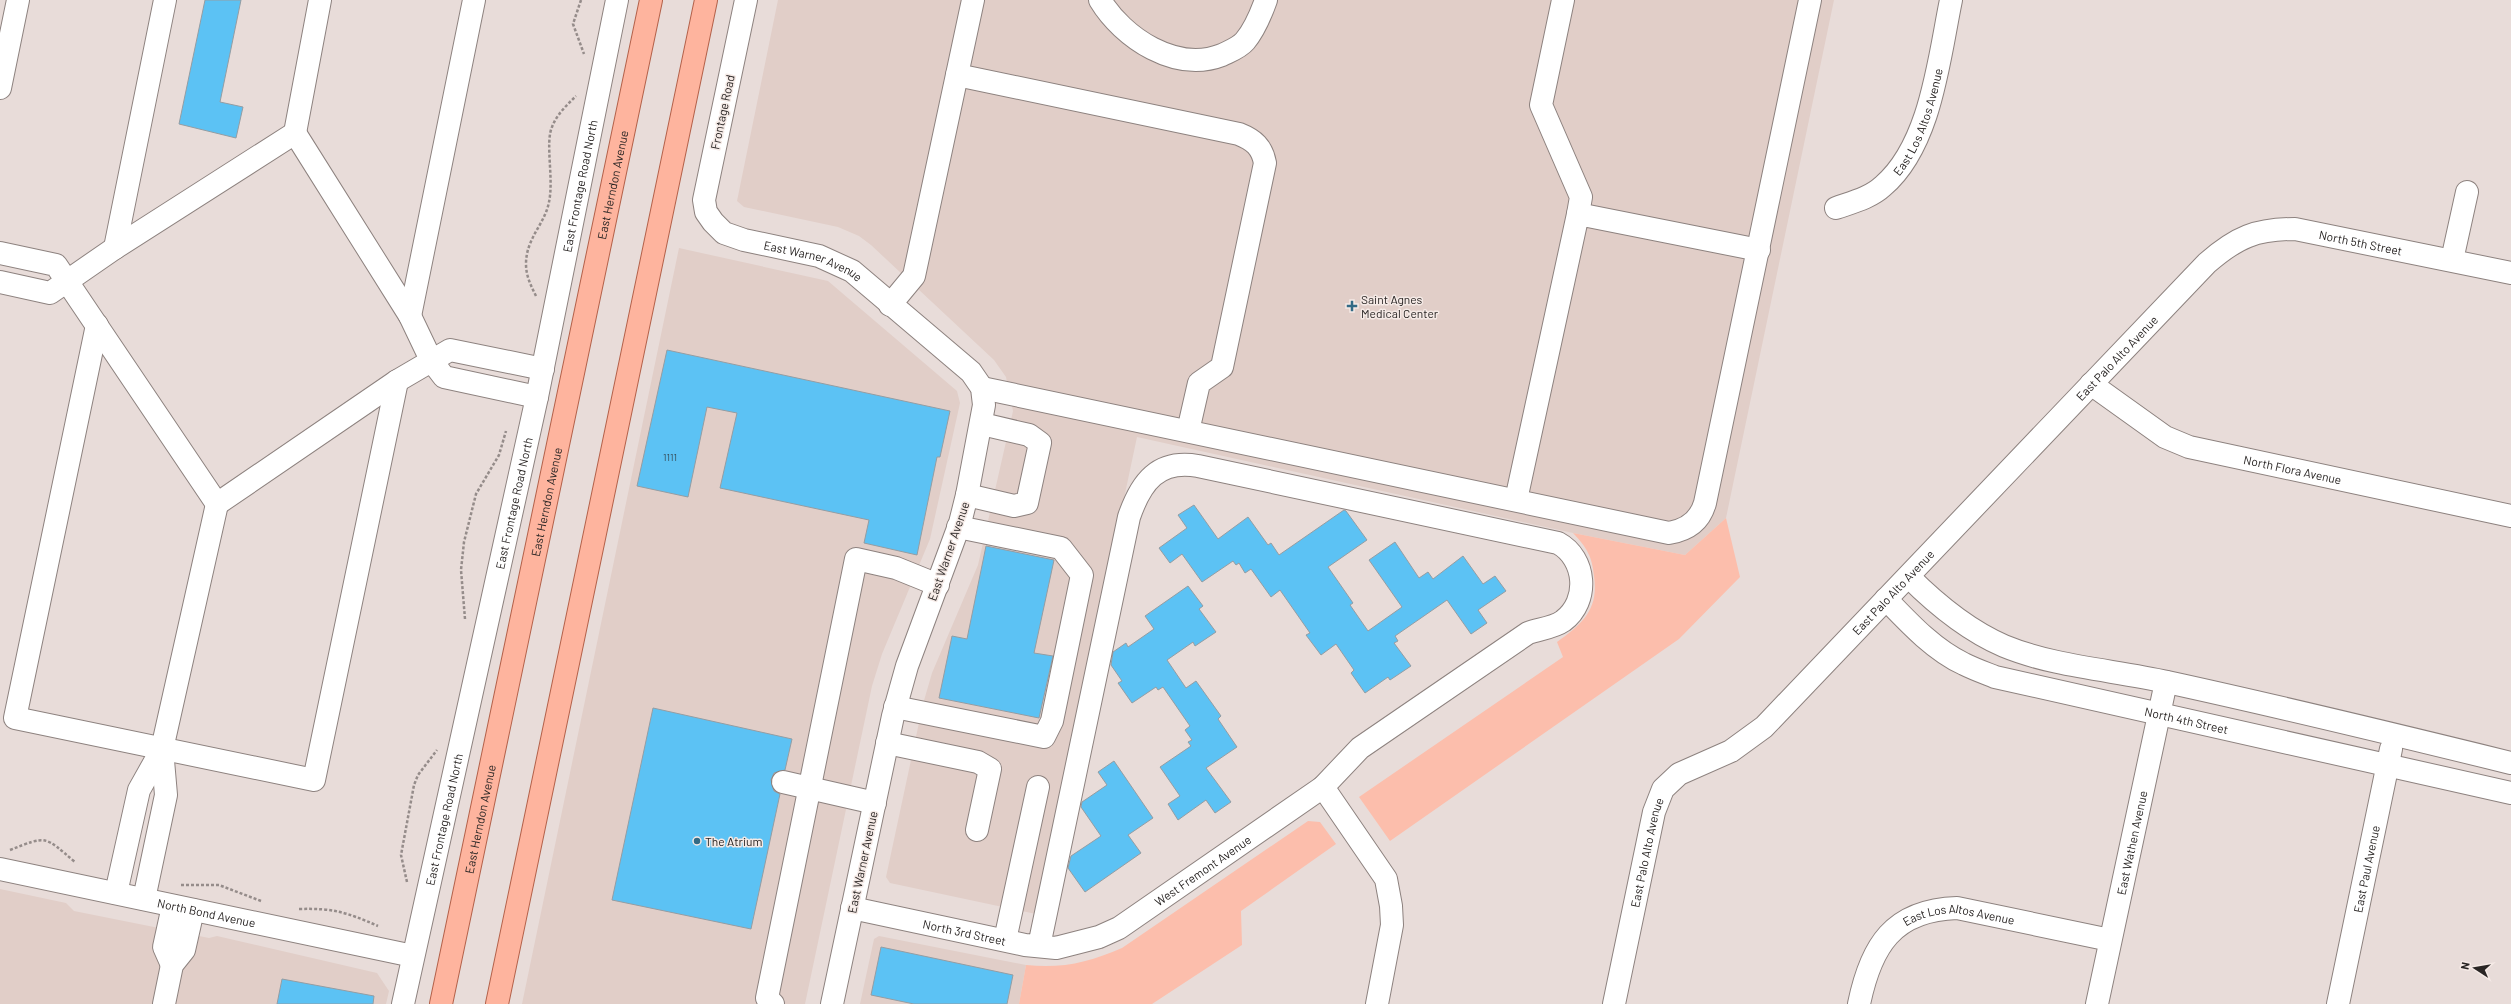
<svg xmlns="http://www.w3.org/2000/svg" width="2511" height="1004" font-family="Barlow,sans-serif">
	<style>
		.built { fill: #e1cec8 }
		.green { fill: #fcbeac }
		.building { fill: #5cc2f4; stroke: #949da3 }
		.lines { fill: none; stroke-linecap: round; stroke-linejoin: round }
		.minor-casing { stroke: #8d827f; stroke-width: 24 }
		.major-casing { stroke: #b3614a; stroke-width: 24 }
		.path { stroke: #958c8a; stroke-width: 2.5; stroke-dasharray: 3 2; stroke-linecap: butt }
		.minor { stroke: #fff; stroke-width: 22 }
		.major { stroke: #feb49e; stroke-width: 22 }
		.poi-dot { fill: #336a85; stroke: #f5eae6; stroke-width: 1.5 }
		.labels { text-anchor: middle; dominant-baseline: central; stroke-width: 3; stroke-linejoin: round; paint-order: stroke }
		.number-label { font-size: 10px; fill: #364c58 }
		.street-label { font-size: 12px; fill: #292524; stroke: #f5eae6 }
		.poi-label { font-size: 12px; fill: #292524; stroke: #f5eae6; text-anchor: start }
	</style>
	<rect width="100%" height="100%" fill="#e8dcd9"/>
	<g class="built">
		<path d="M 778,0 L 1834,0 L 1726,518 L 1685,555 L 1573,533 L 1137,437 L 1036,914 L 890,883 L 886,877 L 923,704 L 932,673 L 978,565 L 1013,411 L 1006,377 L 994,360 L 871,245 L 859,236 L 838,227 L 744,207 L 737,201 Z"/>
		<path d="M 679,248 L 828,281 L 957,391 L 960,403 L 930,539 L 882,654 L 872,686 L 805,1004 L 522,1004 Z"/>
		<path d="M 0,889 L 66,903 L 74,911 L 209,938 L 217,936 L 377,973 L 389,991 L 386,1004 L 0,1004 Z"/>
		<path d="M 879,936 L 1026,965 L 1019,1004 L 860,1004 L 874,939 Z"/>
	</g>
	<g class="green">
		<path d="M 1726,518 L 1740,577 L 1679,639 L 1390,841 L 1359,797 L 1563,657 L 1557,642 C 1582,624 1599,610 1594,576 C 1592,556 1587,548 1573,533 L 1685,555 Z"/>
		<path d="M 1308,821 L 1320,822 L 1336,844 L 1241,911 L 1242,945 L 1152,1004 L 1019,1004 L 1026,965 C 1062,969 1090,962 1122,948 Z"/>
	</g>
	<g class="building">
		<path d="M 205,0 L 241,0 L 220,102 L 243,107 L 236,138 L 179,124 Z"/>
		<path d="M 667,350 L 950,411 L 940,457 L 937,457 L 917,555 L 864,543 L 869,520 L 720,488 L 737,413 L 707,407 L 688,497 L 637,486 Z"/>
		<path d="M 1194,505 L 1218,539 L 1248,517 L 1268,545 L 1271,543 L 1279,555 L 1344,510 L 1346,511 L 1367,540 L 1328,567 L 1353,603 L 1350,605 L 1368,631 L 1402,607 L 1369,560 L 1395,542 L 1419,578 L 1428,572 L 1433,579 L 1463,556 L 1483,584 L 1495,576 L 1506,591 L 1478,610 L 1487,623 L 1471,634 L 1447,600 L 1395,636 L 1398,641 L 1394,643 L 1411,666 L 1390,680 L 1388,677 L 1365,693 L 1351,673 L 1354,670 L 1336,644 L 1321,655 L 1306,635 L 1310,633 L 1280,590 L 1271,597 L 1251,569 L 1245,573 L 1239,563 L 1236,565 L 1233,561 L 1202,582 L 1182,554 L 1170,563 L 1159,548 L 1187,528 L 1178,515 Z"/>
		<path d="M 986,546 L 1054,560 L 1034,653 L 1053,656 L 1039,718 L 939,698 L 952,636 L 967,639 Z"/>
		<path d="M 1188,586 L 1203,606 L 1199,609 L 1216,632 L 1195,646 L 1193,642 L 1167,660 L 1186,688 L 1196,681 L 1221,716 L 1218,719 L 1237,747 L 1206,768 L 1231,802 L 1215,813 L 1206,800 L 1178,820 L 1168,804 L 1180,796 L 1160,767 L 1191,746 L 1188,742 L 1192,740 L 1185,730 L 1190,726 L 1163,687 L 1158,690 L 1156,687 L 1132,703 L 1118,683 L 1122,681 L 1111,665 L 1113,652 L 1126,643 L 1128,647 L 1154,629 L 1145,616 Z"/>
		<path d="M 653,708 L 792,739 L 785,770 L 774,773 L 771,780 L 774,791 L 780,794 L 751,929 L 612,900 Z"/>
		<path d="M 1114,761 L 1153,818 L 1128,835 L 1141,853 L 1085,892 L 1068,868 L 1071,856 L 1101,836 L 1081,807 L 1082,802 L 1107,785 L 1098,772 Z"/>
		<path d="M 881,947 L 1013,975 L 1007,1004 L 914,1004 L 871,995 Z"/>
		<path d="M 282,979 L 374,996 L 373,1004 L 277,1004 Z"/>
	</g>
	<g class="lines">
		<defs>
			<g id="minor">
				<path id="s1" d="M 746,0 L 704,200 L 706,212 L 713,222 L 724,233 L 744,240 L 819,256 L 852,271 L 971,372 L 982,388 L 984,405 L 967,495 L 960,523 L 907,666 L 893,716 L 832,1004"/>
				<path d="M 1100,0 C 1123,38 1176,73 1222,55 C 1230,51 1239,48 1245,41 C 1255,29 1261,14 1266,0"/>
				<path d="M 1563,0 L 1541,105 L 1581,197 L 1578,214"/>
				<path d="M 957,75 L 1239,134 C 1254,140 1262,147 1265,163 L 1222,367 L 1199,383 L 1188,431"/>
				<path d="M 0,88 L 18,0"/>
				<path d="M 295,133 L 320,0"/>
				<path id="s2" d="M 1836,208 C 1853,202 1870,198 1883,186 C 1931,145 1939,58 1951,0"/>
				<path d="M 115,248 L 165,0"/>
				<path d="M 0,253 L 56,265 L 217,504 L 397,381 L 450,350 L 543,369"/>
				<path d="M 2452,260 L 2467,192"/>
				<path d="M 0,282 L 50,293 L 115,248 L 295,133 L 410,316 L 431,360 L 444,377 L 537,397"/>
				<path d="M 890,305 L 914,276 L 973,0"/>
				<path d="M 410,316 L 474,0"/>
				<path d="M 97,325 L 15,718 L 314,780 L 397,381"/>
				<path id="s3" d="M 2091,384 L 2165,437 L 2189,447 L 2511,516"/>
				<path d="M 982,388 L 1669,533 C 1687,530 1700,521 1705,503 L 1810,0"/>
				<path d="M 967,495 L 1014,506 L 1027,503 L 1040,443 L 1029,435 L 982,424"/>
				<path d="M 1516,500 L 1578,214 L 1759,250"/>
				<path d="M 1909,577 C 1937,605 1967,630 2004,646 C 2055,667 2114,670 2167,682 C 2282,707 2397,735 2511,763"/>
				<path id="s4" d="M 1886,599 C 1909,623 1934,650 1964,664 C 1974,669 1985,673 1995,677 L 2511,793"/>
				<path d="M 895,707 L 1044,737 L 1052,721 L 1082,575 L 1061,548 L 958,527"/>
				<path d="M 887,743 L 978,762 L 990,769 L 977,830"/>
				<path d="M 783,782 L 875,803"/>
				<path d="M 1323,787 L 1386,879 L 1391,906 L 1392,925 L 1377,1004"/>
				<path id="s5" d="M 0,869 L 413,956"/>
				<path d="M 116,893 L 139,790 L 162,749 L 217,504"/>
				<path d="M 144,899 L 166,795 L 162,749"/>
				<path id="s6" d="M 852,908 L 1025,945 L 1056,948 L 1099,937 L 1119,928 L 1323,787 L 1360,748 L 1528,633 C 1539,629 1553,628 1563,621 C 1590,601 1586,558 1558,543 L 1198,466 C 1158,459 1141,482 1129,517 L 1039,946"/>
				<path d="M 1005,940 L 1038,787"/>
				<path d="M 172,965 L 164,947 L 173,906"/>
				<path d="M 164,1004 L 172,965 L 184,950 L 193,910"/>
				<path id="s7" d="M 403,1004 L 537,397 L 617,0"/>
				<path d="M 773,1004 L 767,998 L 856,559 L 896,568 L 938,585"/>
				<path id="s8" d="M 1614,1004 L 1654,812 L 1663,789 L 1679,774 L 1731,751 L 1764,727 L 2207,263 C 2237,237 2256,229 2295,229 L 2511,273"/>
				<path id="s9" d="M 1859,1004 C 1871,946 1893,910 1957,908 L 2110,940"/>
				<path id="s10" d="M 2097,1004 L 2166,682"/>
				<path id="s11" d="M 2338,1004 L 2391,749"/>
			</g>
			<g id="major">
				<path id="s12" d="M 441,1004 L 651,0"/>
				<path d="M 497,1004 L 706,0"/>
			</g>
		</defs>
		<use href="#minor" class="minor-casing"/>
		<use href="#major" class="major-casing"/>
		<g class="path">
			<path d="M 581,0 L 573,24 L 584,54"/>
			<path d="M 536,296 C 531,286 526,276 526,264 C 526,238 545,224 549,202 C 554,179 545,143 552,127 C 557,114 567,105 576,96"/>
			<path d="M 465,619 L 461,570 L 464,542 L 476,494 L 499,455 L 506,431"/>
			<path d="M 10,850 C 48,835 44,836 75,862"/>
			<path d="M 407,882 L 401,855 L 414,785 L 418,775 L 437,750"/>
			<path d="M 181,885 L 219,885 L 261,901"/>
			<path d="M 299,909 C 333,908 346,912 378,926"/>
		</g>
		<use href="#minor" class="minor"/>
		<use href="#major" class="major"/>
	</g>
	<g class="poi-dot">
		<path d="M1350 300h4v4h4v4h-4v4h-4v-4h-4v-4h4z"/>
		<circle cx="697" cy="841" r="4"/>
	</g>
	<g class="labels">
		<g class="number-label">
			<text x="670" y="457">1111</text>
		</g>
		<g class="street-label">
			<text transform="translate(722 112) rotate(-78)">Frontage Road</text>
			<text stroke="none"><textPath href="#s2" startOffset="127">East Los Altos Avenue</textPath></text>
			<text stroke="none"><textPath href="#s12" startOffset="837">East Herndon Avenue</textPath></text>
			<text stroke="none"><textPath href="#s7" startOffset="837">East Frontage Road North</textPath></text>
			<text stroke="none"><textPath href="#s8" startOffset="1146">North 5th Street</textPath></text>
			<text stroke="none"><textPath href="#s1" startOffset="338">East Warner Avenue</textPath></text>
			<text stroke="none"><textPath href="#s8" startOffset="851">East Palo Alto Avenue</textPath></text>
			<text stroke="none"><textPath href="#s3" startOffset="223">North Flora Avenue</textPath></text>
			<text stroke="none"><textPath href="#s12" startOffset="513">East Herndon Avenue</textPath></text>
			<text stroke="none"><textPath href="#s7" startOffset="513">East Frontage Road North</textPath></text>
			<text transform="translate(948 551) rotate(-71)">East Warner Avenue</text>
			<text stroke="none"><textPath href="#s8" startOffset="527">East Palo Alto Avenue</textPath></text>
			<text stroke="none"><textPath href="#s4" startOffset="332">North 4th Street</textPath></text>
			<text stroke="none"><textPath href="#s7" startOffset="189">East Frontage Road North</textPath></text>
			<text stroke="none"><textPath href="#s12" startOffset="189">East Herndon Avenue</textPath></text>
			<text stroke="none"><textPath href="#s10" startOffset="165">East Wathen Avenue</textPath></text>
			<text stroke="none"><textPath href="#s8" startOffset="155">East Palo Alto Avenue</textPath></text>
			<text transform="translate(862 862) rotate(-78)">East Warner Avenue</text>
			<text stroke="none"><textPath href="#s11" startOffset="138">East Paul Avenue</textPath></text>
			<text stroke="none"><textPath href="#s6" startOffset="376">West Fremont Avenue</textPath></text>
			<text stroke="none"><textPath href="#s5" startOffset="211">North Bond Avenue</textPath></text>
			<text stroke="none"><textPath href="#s9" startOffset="153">East Los Altos Avenue</textPath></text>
			<text stroke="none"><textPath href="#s6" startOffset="115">North 3rd Street</textPath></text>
		</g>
		<g class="poi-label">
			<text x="1361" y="299">Saint Agnes<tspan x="1361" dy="14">Medical Center</tspan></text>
			<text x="705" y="841">The Atrium</text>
		</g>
	</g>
	<g transform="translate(2475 968) rotate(282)" stroke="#f5eae6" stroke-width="3" paint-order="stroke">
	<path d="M0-3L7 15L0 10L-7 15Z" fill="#292524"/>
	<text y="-6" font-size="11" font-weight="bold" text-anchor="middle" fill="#292524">N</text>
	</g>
</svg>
